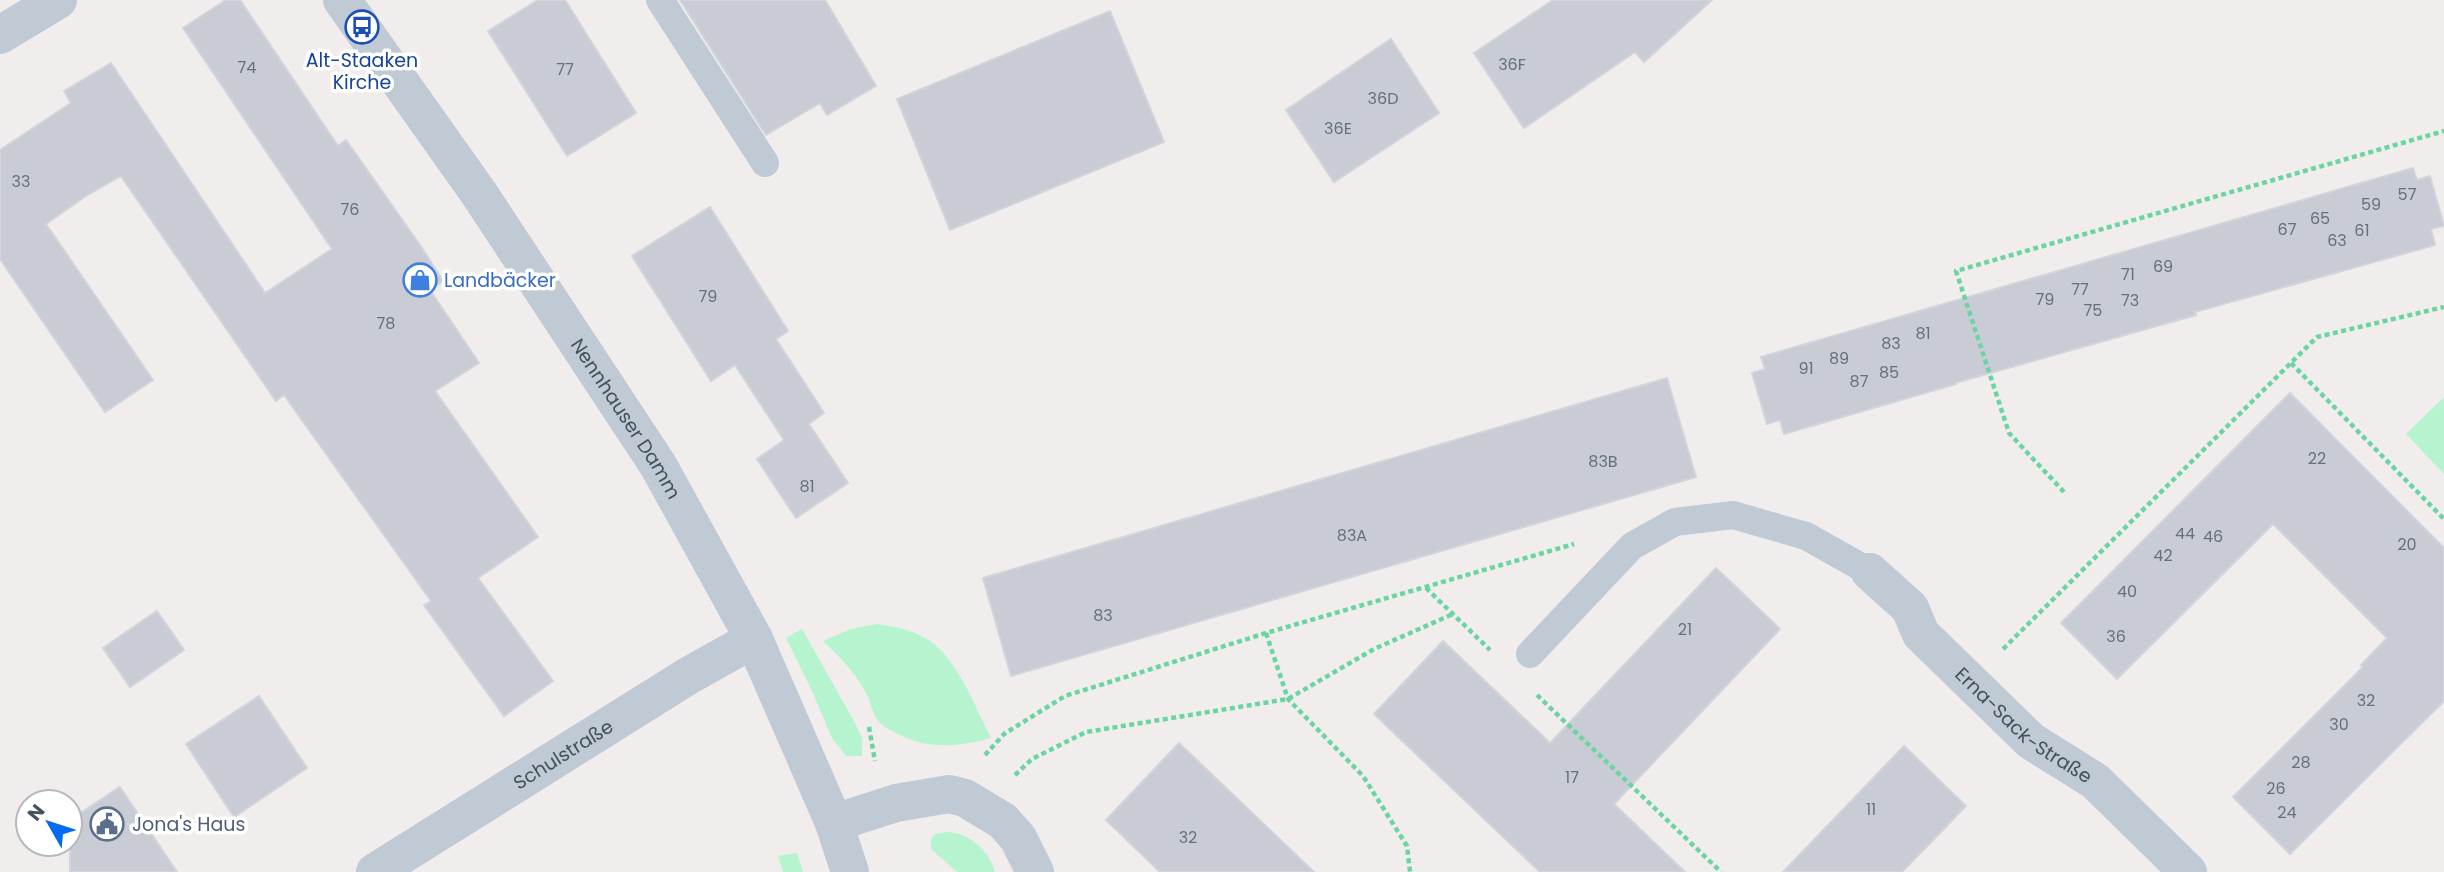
<svg xmlns="http://www.w3.org/2000/svg" width="2444" height="872" font-family="Poppins,sans-serif">
	<style>
		.green { fill: #b6f4cf }
		.building { fill: #c9ccd4; stroke: #d1d4da; stroke-width: 2 }
		.lines { fill: none; stroke-linecap: round; stroke-linejoin: round }
		.path { stroke: #6bd5a2; stroke-width: 4.5; stroke-dasharray: 5 3.5; stroke-linecap: butt }
		.service { stroke: #bfcad5; stroke-width: 28 }
		.minor { stroke: #bfcad5; stroke-width: 38 }
		.labels { text-anchor: middle; dominant-baseline: central; stroke-width: 7; stroke-linejoin: round; paint-order: stroke }
		.number-label { font-size: 16px; fill: #65707b }
		.transit-label { font-size: 19px; fill: #164399; stroke: #fff }
		.shop-label { font-size: 19px; fill: #366cbe; stroke: #fff; text-anchor: start }
		.street-label { font-size: 19px; fill: #44515d; stroke: #fff }
		.service-label { font-size: 19px; fill: #4e5e75; stroke: #fff; text-anchor: start }
	</style>
	<rect width="100%" height="100%" fill="#f1eded"/>
	<g class="green">
		<path d="M 2444,397 L 2444,474 L 2406,434 Z"/>
		<path d="M 877,624 C 897,627 918,631 934,644 C 961,667 975,707 991,738 C 957,747 927,750 896,733 C 890,730 882,726 878,721 C 872,712 870,700 865,691 C 854,671 839,656 823,641 L 851,629 Z"/>
		<path d="M 802,629 L 855,723 L 862,738 L 862,756 L 846,756 L 832,738 L 813,693 L 786,638 Z"/>
		<path d="M 946,832 C 969,832 989,851 995,872 L 957,872 L 931,849 L 931,839 L 935,834 Z"/>
		<path d="M 797,853 L 803,872 L 783,872 L 778,856 Z"/>
	</g>
	<g class="building">
		<path d="M 226,0 L 240,0 L 338,146 L 346,140 L 420,245 L 443,281 L 430,290 L 479,363 L 435,391 L 538,537 L 478,578 L 553,681 L 504,716 L 424,605 L 431,601 L 284,395 L 276,401 L 121,176 L 86,196 L 46,224 L 153,380 L 105,412 L 0,259 L 0,150 L 71,103 L 64,91 L 111,63 L 265,293 L 332,249 L 183,28 Z"/>
		<path d="M 538,0 L 565,0 L 636,113 L 567,156 L 488,31 Z"/>
		<path d="M 680,0 L 825,0 L 876,86 L 827,115 L 820,103 L 766,135 Z"/>
		<path d="M 1553,0 L 1712,0 L 1644,62 L 1635,52 L 1524,128 L 1474,53 Z"/>
		<path d="M 1110,11 L 1164,142 L 950,230 L 897,99 Z"/>
		<path d="M 1391,39 L 1439,113 L 1334,182 L 1286,110 Z"/>
		<path d="M 2413,168 L 2417,180 L 2430,176 L 2444,226 L 2431,229 L 2435,245 L 2195,312 L 2196,315 L 1955,383 L 1956,384 L 1784,434 L 1780,420 L 1767,424 L 1752,373 L 1765,369 L 1761,357 Z"/>
		<path d="M 710,207 L 788,331 L 776,339 L 824,413 L 809,424 L 848,483 L 796,518 L 757,459 L 784,440 L 735,365 L 711,381 L 632,256 Z"/>
		<path d="M 1667,378 L 1696,477 L 1011,676 L 983,578 Z"/>
		<path d="M 2290,393 L 2444,548 L 2444,701 L 2290,854 L 2233,797 L 2363,667 L 2361,665 L 2387,638 L 2273,524 L 2117,679 L 2061,623 Z"/>
		<path d="M 1716,568 L 1780,629 L 1614,804 L 1685,872 L 1540,872 L 1374,714 L 1443,641 L 1550,743 Z"/>
		<path d="M 157,611 L 184,650 L 130,687 L 103,648 Z"/>
		<path d="M 259,696 L 307,768 L 234,817 L 186,744 Z"/>
		<path d="M 1179,743 L 1314,872 L 1160,872 L 1106,820 Z"/>
		<path d="M 1904,746 L 1966,806 L 1902,872 L 1783,872 Z"/>
		<path d="M 120,787 L 177,872 L 70,872 L 70,820 Z"/>
	</g>
	<g class="lines">
		<g class="path">
			<path d="M 2291,363 L 2444,519"/>
			<path d="M 2064,492 L 2009,433 L 1956,271 L 2444,131"/>
			<path d="M 1426,588 L 1490,650"/>
			<path d="M 1266,633 L 1288,699 L 1363,776 L 1407,846 L 1410,872"/>
			<path d="M 2003,649 L 2317,337 L 2444,307"/>
			<path d="M 1537,695 L 1721,872"/>
			<path d="M 869,727 L 875,761"/>
			<path d="M 985,755 L 1004,734 L 1065,696 L 1266,633 L 1574,544"/>
			<path d="M 1015,775 L 1032,759 L 1086,732 L 1288,699 L 1374,649 L 1453,614"/>
		</g>
		<g class="service">
			<path d="M 660,0 L 765,163"/>
			<path d="M 1530,654 L 1632,546 L 1675,522 L 1733,515 L 1806,536 L 1870,572"/>
		</g>
		<g class="minor">
			<path id="s1" d="M 342,0 L 480,195 L 658,465 L 754,639 L 834,823 L 850,872"/>
			<path d="M 0,35 L 58,0"/>
			<path id="s2" d="M 1870,572 L 1910,608 L 1921,634 L 2031,741 L 2095,781 L 2188,872"/>
			<path d="M 834,823 L 896,803 L 949,794 L 965,798 L 1003,821 L 1018,838 L 1035,872"/>
			<path id="s3" d="M 375,872 L 688,676 L 754,639"/>
		</g>
	</g>
	<defs>
		<symbol id="bus-ring" viewBox="-11 -11 22 22"><circle r="9.5" fill="#fff" stroke="#1a4fb4" stroke-width="1.5"/><path d="M-5-6H5V4H4V6H2V4H-2V6H-4V4H-5ZM-3.5-4V0h7V-4ZM-3.5 1.2v1.5H-2V1.2ZM2 1.2v1.5H3.5V1.2Z" fill="#1a4fb4"/></symbol>
		<symbol id="shop-ring" viewBox="-11 -11 22 22"><circle r="9.5" fill="#fff" stroke="#3f7fe0" stroke-width="1.5"/><path d="M-5-2.5h2.3a2.7 3.5 0 0 1 5.4 0H5L5.5 6h-11ZM-1.5-2.5h3a1.5 2.3 0 0 0-3 0Z" fill="#3f7fe0"/></symbol>
		<symbol id="civic-ring" viewBox="-11 -11 22 22"><circle r="9.5" fill="#fff" stroke="#5c6f8a" stroke-width="1.5"/><path d="M-.6-6.5H3V-4.5H.6V-3L4-1V1h2V6H-6V1h2V-1L-.6-3ZM-1.2 2.5V6h2.4V2.5Z" fill="#5c6f8a"/></symbol>
	</defs>
	<g fill-rule="evenodd">
		<use href="#bus-ring" x="343" y="8" width="38" height="38"/>
		<use href="#shop-ring" x="401" y="261" width="38" height="38"/>
		<use href="#civic-ring" x="88" y="805" width="38" height="38"/>
	</g>
	<g class="labels">
		<g class="number-label">
			<text x="1512" y="64">36F</text>
			<text x="247" y="67">74</text>
			<text x="565" y="69">77</text>
			<text x="1383" y="98">36D</text>
			<text x="1338" y="128">36E</text>
			<text x="21" y="181">33</text>
			<text x="2407" y="194">57</text>
			<text x="2371" y="204">59</text>
			<text x="350" y="209">76</text>
			<text x="2320" y="218">65</text>
			<text x="2287" y="229">67</text>
			<text x="2362" y="230">61</text>
			<text x="2337" y="240">63</text>
			<text x="2163" y="266">69</text>
			<text x="2128" y="274">71</text>
			<text x="2080" y="289">77</text>
			<text x="708" y="296">79</text>
			<text x="2045" y="299">79</text>
			<text x="2130" y="300">73</text>
			<text x="2093" y="310">75</text>
			<text x="386" y="323">78</text>
			<text x="1923" y="333">81</text>
			<text x="1891" y="343">83</text>
			<text x="1839" y="358">89</text>
			<text x="1806" y="368">91</text>
			<text x="1889" y="372">85</text>
			<text x="1859" y="381">87</text>
			<text x="2317" y="458">22</text>
			<text x="1603" y="461">83B</text>
			<text x="807" y="486">81</text>
			<text x="2185" y="533">44</text>
			<text x="1352" y="535">83A</text>
			<text x="2213" y="536">46</text>
			<text x="2407" y="544">20</text>
			<text x="2163" y="555">42</text>
			<text x="2127" y="591">40</text>
			<text x="1103" y="615">83</text>
			<text x="1685" y="629">21</text>
			<text x="2116" y="636">36</text>
			<text x="2366" y="700">32</text>
			<text x="2339" y="724">30</text>
			<text x="2301" y="762">28</text>
			<text x="1572" y="777">17</text>
			<text x="2276" y="788">26</text>
			<text x="1871" y="809">11</text>
			<text x="2287" y="812">24</text>
			<text x="1188" y="837">32</text>
		</g>
		<g class="transit-label">
			<text x="362" y="60">Alt-Staaken<tspan x="362" dy="22">Kirche</tspan></text>
		</g>
		<g class="shop-label">
			<text x="444" y="280">Landbäcker</text>
		</g>
		<g class="street-label">
			<text stroke="none"><textPath href="#s1" startOffset="506">Nennhauser Damm</textPath></text>
			<text stroke="none"><textPath href="#s2" startOffset="220">Erna-Sack-Straße</textPath></text>
			<text stroke="none"><textPath href="#s3" startOffset="222">Schulstraße</textPath></text>
		</g>
		<g class="service-label">
			<text x="132" y="824">Jona's Haus</text>
		</g>
	</g>
	<g transform="translate(49 823) rotate(309)"><circle r="33" fill="#ffffff" stroke="#b4b9be" stroke-width="2"/>
	<path d="M0-5L12 26L0 18L-12 26Z" fill="#056bf3"/>
	<text y="-10" font-size="19" font-weight="bold" text-anchor="middle" fill="#44515d">N</text>
	</g>
</svg>
